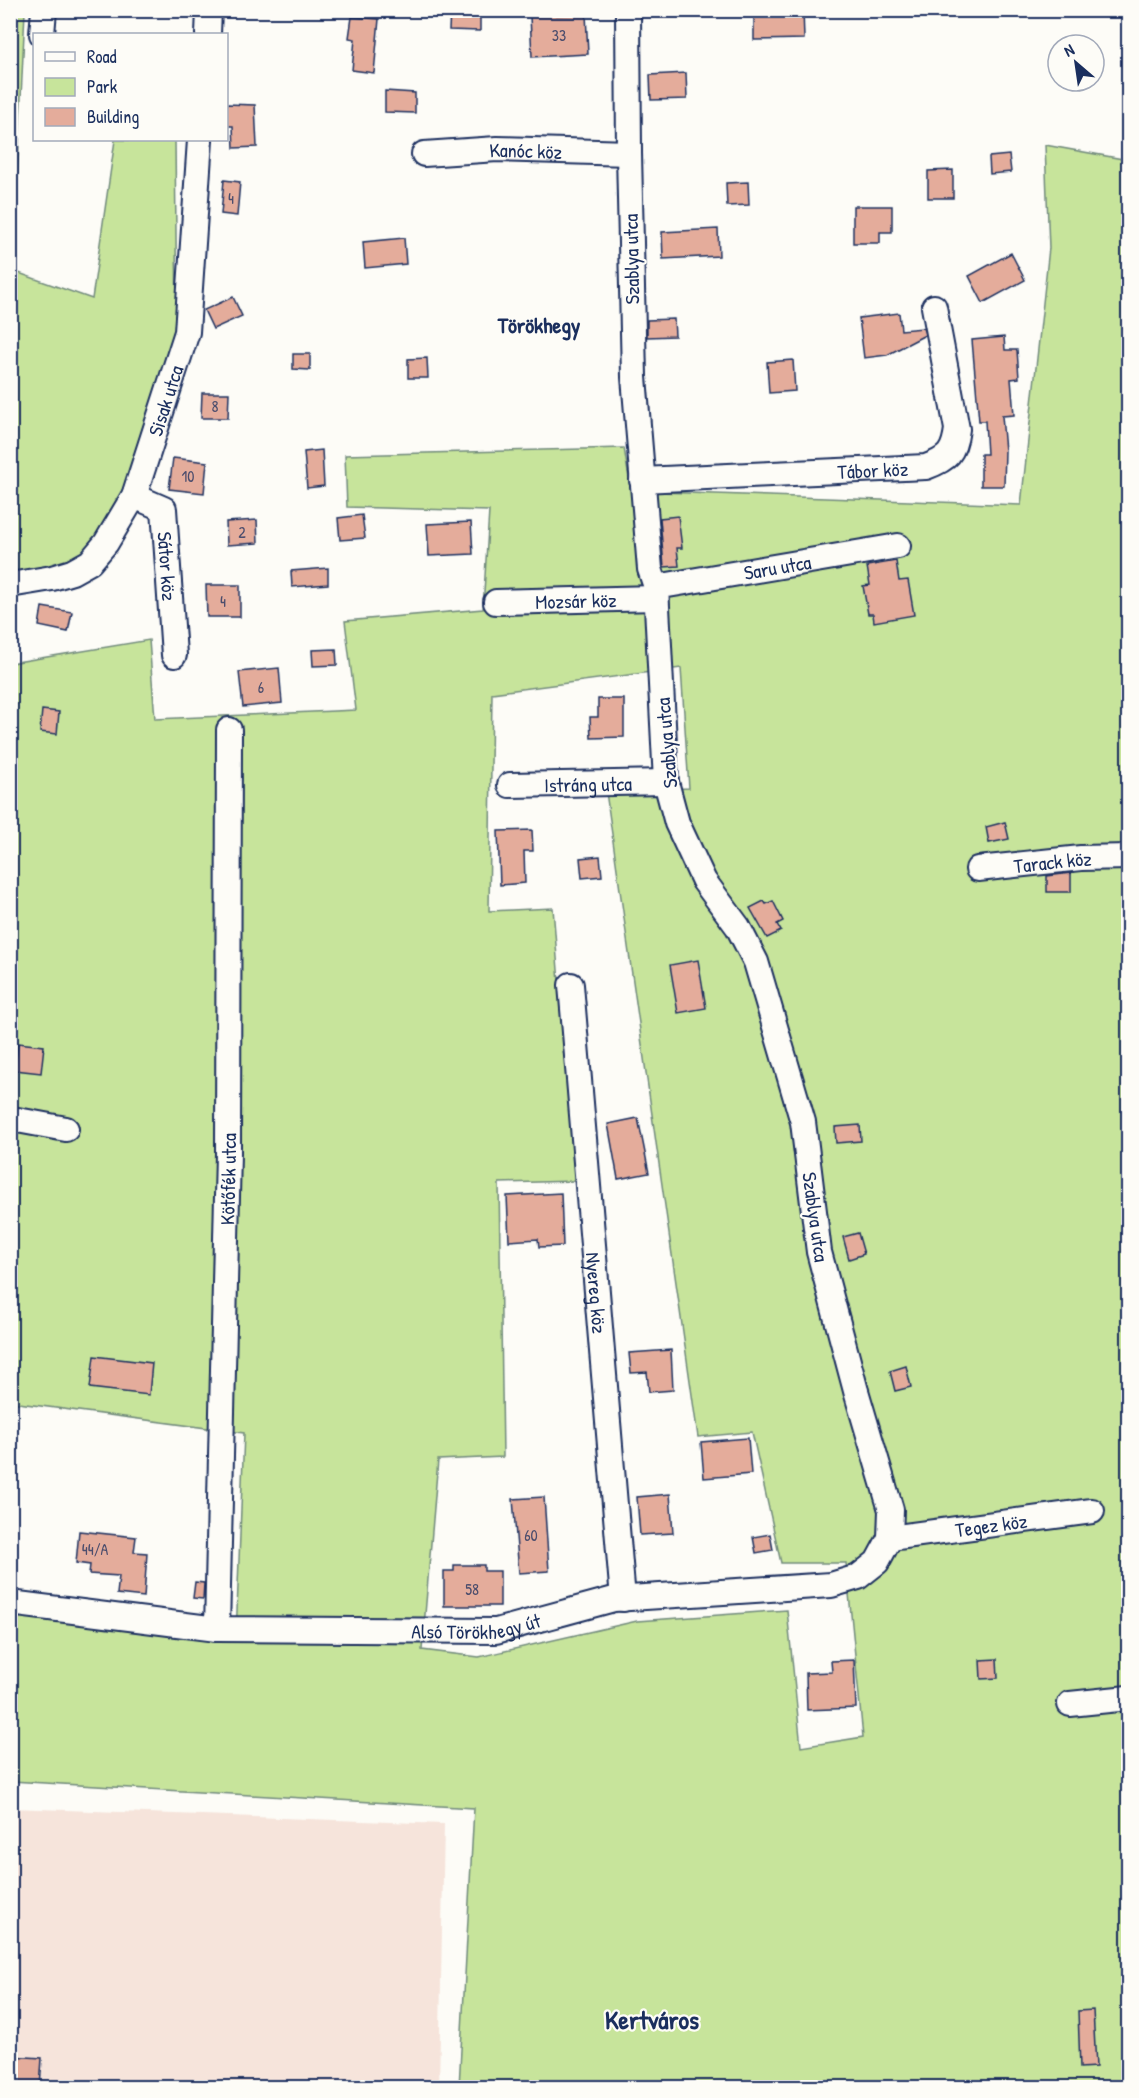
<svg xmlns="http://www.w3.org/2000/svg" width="1139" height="2098" font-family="'Patrick Hand',sans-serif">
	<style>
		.built { fill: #f6e4db }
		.green { fill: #c7e49b; stroke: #718a7c; stroke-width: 1.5; fill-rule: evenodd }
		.building { fill: #e4ac9b; stroke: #1b2f5e; stroke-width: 1.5 }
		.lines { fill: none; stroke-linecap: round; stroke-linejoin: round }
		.street-casing { stroke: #1b2f5e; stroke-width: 28 }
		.street { stroke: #fdfcf7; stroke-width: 24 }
		.labels { text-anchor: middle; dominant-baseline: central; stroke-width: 4.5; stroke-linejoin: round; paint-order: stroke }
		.number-label { font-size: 16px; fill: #4d4e6d }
		.street-label { font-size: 20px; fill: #1b2f5e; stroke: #fdfcf7 }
		.quarter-label { font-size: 22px; font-weight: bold; fill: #1b2f5e; stroke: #fdfcf7 }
		.district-label { font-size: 26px; font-weight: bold; fill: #1b2f5e; stroke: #fdfcf7 }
	</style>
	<rect width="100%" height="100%" fill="#fdfcf7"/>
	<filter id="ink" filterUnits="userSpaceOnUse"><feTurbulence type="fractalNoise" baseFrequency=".0167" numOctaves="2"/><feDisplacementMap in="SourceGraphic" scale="12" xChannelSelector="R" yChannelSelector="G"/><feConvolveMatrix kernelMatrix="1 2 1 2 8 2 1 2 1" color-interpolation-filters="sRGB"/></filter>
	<g filter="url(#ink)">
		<path class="built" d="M 11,1808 L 444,1824 L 439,2087 L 11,2088 Z"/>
		<g class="green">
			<path d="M 10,11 L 25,11 L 13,271 L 92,299 L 115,140 L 175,140 L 177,328 L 124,488 L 101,536 L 75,563 L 10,579 Z"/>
			<path d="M 1045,145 L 1128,160 L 1128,2087 L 459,2087 L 474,1808 L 11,1781 L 11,1612 L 236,1637 L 244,1433 L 11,1402 L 11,663 L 149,640 L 155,719 L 356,710 L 345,621 L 483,609 L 489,511 L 347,507 L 345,455 L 624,448 L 631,491 L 1021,505 L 1049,248 ZM 681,668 L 689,788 L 606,792 L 698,1437 L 752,1432 L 781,1563 L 846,1563 L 863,1737 L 801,1747 L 787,1610 L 637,1621 L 479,1657 L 422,1650 L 438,1460 L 503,1457 L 499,1183 L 575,1181 L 553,908 L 489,911 L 492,693 Z"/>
		</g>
		<g class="building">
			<path d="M 450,10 L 480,10 L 480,31 L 449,30 Z"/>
			<path d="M 754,10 L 803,10 L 804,39 L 754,40 Z"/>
			<path d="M 586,14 L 588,54 L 532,57 L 530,16 Z"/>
			<path d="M 352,17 L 379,19 L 374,73 L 352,70 L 355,39 L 349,38 Z"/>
			<path d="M 686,73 L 687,99 L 651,100 L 650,75 Z"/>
			<path d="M 385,91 L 415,93 L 415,113 L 385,112 Z"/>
			<path d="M 226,104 L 255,105 L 257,147 L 234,148 L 233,126 L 226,126 Z"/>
			<path d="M 1009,155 L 1011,172 L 990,174 L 989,157 Z"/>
			<path d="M 953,170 L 953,198 L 928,198 L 928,171 Z"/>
			<path d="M 224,180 L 240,182 L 237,216 L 221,214 Z"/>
			<path d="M 748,182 L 749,205 L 727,206 L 726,183 Z"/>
			<path d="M 853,206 L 892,206 L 892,232 L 880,232 L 880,243 L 853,243 Z"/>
			<path d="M 718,229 L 719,256 L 663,259 L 662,232 Z"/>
			<path d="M 404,238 L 406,264 L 365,268 L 363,242 Z"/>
			<path d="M 1011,253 L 1025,280 L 983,303 L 969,276 Z"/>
			<path d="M 233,297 L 242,316 L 213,329 L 204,310 Z"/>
			<path d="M 899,313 L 901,330 L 923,328 L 925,335 L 887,355 L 864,358 L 859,318 Z"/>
			<path d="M 674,319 L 675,336 L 647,337 L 647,320 Z"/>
			<path d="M 1004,337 L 1005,350 L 1017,350 L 1019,378 L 1011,379 L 1014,415 L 1002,416 L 1005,451 L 1004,486 L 981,486 L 981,454 L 987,454 L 985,421 L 979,421 L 972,340 Z"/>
			<path d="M 293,354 L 310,354 L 310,370 L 293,369 Z"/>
			<path d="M 427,358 L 428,378 L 408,378 L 408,359 Z"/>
			<path d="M 793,360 L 795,391 L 769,393 L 767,362 Z"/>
			<path d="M 202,393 L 229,393 L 228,418 L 201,418 Z"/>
			<path d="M 322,450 L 324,486 L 307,488 L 304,452 Z"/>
			<path d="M 173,458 L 207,462 L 204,493 L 169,489 Z"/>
			<path d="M 362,515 L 365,538 L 340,540 L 338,518 Z"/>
			<path d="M 678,516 L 682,548 L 677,548 L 679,566 L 664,567 L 660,518 Z"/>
			<path d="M 257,520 L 258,543 L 227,545 L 226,522 Z"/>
			<path d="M 471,522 L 473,554 L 429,556 L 427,524 Z"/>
			<path d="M 896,561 L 899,581 L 908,580 L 914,615 L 874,622 L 873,614 L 868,614 L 863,586 L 870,585 L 867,566 Z"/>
			<path d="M 328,568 L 328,584 L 292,587 L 291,571 Z"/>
			<path d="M 206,585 L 240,585 L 240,617 L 207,617 Z"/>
			<path d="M 42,607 L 72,612 L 68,632 L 39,626 Z"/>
			<path d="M 336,649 L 337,665 L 313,666 L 312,650 Z"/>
			<path d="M 279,668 L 282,703 L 243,707 L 239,672 Z"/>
			<path d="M 598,699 L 624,699 L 624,737 L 591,738 L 590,717 L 598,717 Z"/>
			<path d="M 42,710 L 59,712 L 57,734 L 40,732 Z"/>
			<path d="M 1005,822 L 1009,839 L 989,843 L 986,827 Z"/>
			<path d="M 532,830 L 533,851 L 524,851 L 525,883 L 500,885 L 498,831 Z"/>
			<path d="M 600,856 L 602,876 L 582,878 L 580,858 Z"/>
			<path d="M 1071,873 L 1071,892 L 1047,892 L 1047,876 Z"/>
			<path d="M 764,901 L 766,904 L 773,901 L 783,921 L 777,924 L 781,931 L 767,938 L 750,908 Z"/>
			<path d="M 698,960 L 706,1008 L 678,1013 L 670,965 Z"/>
			<path d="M 18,1043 L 44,1046 L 41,1073 L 15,1070 Z"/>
			<path d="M 638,1118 L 649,1173 L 618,1179 L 608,1124 Z"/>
			<path d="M 860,1125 L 861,1141 L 836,1143 L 835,1127 Z"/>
			<path d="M 561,1193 L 563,1246 L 539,1247 L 538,1239 L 509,1241 L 507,1196 Z"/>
			<path d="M 858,1233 L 864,1254 L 849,1259 L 843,1237 Z"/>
			<path d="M 671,1350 L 673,1390 L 649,1392 L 647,1372 L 631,1373 L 629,1353 Z"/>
			<path d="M 94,1356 L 152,1363 L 149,1395 L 90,1388 Z"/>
			<path d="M 906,1366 L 911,1387 L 895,1391 L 890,1371 Z"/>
			<path d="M 748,1438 L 751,1474 L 704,1478 L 701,1442 Z"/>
			<path d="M 670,1494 L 673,1533 L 640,1535 L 637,1497 Z"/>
			<path d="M 544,1497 L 549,1571 L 519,1573 L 513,1499 Z"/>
			<path d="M 79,1531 L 136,1537 L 134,1552 L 147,1553 L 144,1597 L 117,1594 L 119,1576 L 89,1574 L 90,1565 L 76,1563 Z"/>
			<path d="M 770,1534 L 773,1550 L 756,1553 L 753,1537 Z"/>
			<path d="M 454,1565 L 484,1565 L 484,1571 L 500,1571 L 500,1606 L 444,1606 L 444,1571 L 454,1571 Z"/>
			<path d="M 195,1582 L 204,1583 L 203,1599 L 193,1598 Z"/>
			<path d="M 997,1659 L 998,1678 L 981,1679 L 980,1660 Z"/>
			<path d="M 854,1660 L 856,1708 L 807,1710 L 806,1673 L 832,1672 L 831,1661 Z"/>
			<path d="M 1093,2010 L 1096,2067 L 1080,2068 L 1078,2011 Z"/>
			<path d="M 10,2056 L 42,2058 L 40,2088 L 10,2088 Z"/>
		</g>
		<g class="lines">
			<defs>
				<g id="street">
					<path d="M 42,34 L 44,10"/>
					<path d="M 208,34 L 209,10"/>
					<path id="s1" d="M 424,154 L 497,149 L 629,153"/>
					<path id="s2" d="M 642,480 L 926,467 C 948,459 954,453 957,429 L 934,307"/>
					<path id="s3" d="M 134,496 L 164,509 L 174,655"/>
					<path id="s4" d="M 10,585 L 52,578 L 72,572 L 90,562 L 106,543 L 134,496 L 187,332 L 200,140"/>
					<path id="s5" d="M 656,587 L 898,546"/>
					<path id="s6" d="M 496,602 L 656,598"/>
					<path id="s7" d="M 510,785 L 666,782"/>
					<path id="s8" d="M 978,869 L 1081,858 L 1128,857"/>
					<path id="s9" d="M 571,985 L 623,1599"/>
					<path d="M 12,1119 L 66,1129"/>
					<path id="s10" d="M 890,1538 L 1092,1511"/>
					<path id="s11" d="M 10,1603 L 217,1629 L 496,1631 L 614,1599 L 831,1585 L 858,1577 L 877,1562 L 890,1538 L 891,1510 L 856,1391 L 819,1252 L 803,1122 L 756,962 L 738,927 L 704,881 L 677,823 L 666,782 L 656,587 L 650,569 L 634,377 L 629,153 L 628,10"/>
					<path id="s12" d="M 217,1629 L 228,1153 L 229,730"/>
					<path d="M 1070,1704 L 1128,1698"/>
				</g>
			</defs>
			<use href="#street" class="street-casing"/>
			<use href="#street" class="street"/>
		</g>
	</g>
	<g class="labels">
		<g class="number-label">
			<text x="559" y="35">33</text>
			<text x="231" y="198">4</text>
			<text x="215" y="406">8</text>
			<text x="188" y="476">10</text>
			<text x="242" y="532">2</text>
			<text x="223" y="601">4</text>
			<text x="261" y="687">6</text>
			<text x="531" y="1535">60</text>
			<text x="95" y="1549">44/A</text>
			<text x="472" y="1589">58</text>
		</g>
		<g class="street-label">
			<text stroke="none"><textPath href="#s1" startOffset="102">Kanóc köz</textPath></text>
			<text transform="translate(631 259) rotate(-91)">Szablya utca</text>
			<text stroke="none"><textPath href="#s4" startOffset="264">Sisak utca</textPath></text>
			<text stroke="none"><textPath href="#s2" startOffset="231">Tábor köz</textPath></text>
			<text stroke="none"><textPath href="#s3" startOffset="90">Sátor köz</textPath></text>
			<text stroke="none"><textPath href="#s5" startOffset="123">Saru utca</textPath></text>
			<text stroke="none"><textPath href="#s6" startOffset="80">Mozsár köz</textPath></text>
			<text transform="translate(666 743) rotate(-95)">Szablya utca</text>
			<text stroke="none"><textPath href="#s7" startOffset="78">Istráng utca</textPath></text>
			<text stroke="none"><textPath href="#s8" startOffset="75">Tarack köz</textPath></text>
			<text stroke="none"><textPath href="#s12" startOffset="450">Kötőfék utca</textPath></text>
			<text transform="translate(816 1217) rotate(82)">Szablya utca</text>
			<text stroke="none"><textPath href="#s9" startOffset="309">Nyereg köz</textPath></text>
			<text stroke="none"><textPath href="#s10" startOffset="102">Tegez köz</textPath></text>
			<text stroke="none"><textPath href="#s11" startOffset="468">Alsó Törökhegy út</textPath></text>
		</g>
		<g class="quarter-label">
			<text x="539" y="325">Törökhegy</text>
		</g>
		<g class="district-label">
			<text x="652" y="2019">Kertváros</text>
		</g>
	</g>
	<rect width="1139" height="2098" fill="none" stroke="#fdfcf7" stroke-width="36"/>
	<rect x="18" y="18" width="1103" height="2062" fill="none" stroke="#1b2f5e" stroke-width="2" filter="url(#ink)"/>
	<rect x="33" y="33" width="195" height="108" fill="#fdfcf7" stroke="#a3aaba" stroke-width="1.5"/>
	<rect x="45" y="52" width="30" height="9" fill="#fdfcf7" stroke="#a3aaba" stroke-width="1.5"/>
	<text x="87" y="63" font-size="18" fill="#1b2f5e">Road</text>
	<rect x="45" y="78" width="30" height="18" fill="#c7e49b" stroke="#a3aaba" stroke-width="1.5"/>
	<text x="87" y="93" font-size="18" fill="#1b2f5e">Park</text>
	<rect x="45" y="108" width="30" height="18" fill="#e4ac9b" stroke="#a3aaba" stroke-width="1.5"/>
	<text x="87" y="123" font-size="18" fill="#1b2f5e">Building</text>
	<g transform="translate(1076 63) rotate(331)"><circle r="28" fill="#fdfcf7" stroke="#a3aaba" stroke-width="1.5"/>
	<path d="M0-4.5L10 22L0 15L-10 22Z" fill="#1b2f5e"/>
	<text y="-9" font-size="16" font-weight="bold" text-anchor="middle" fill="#1b2f5e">N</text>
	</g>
</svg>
